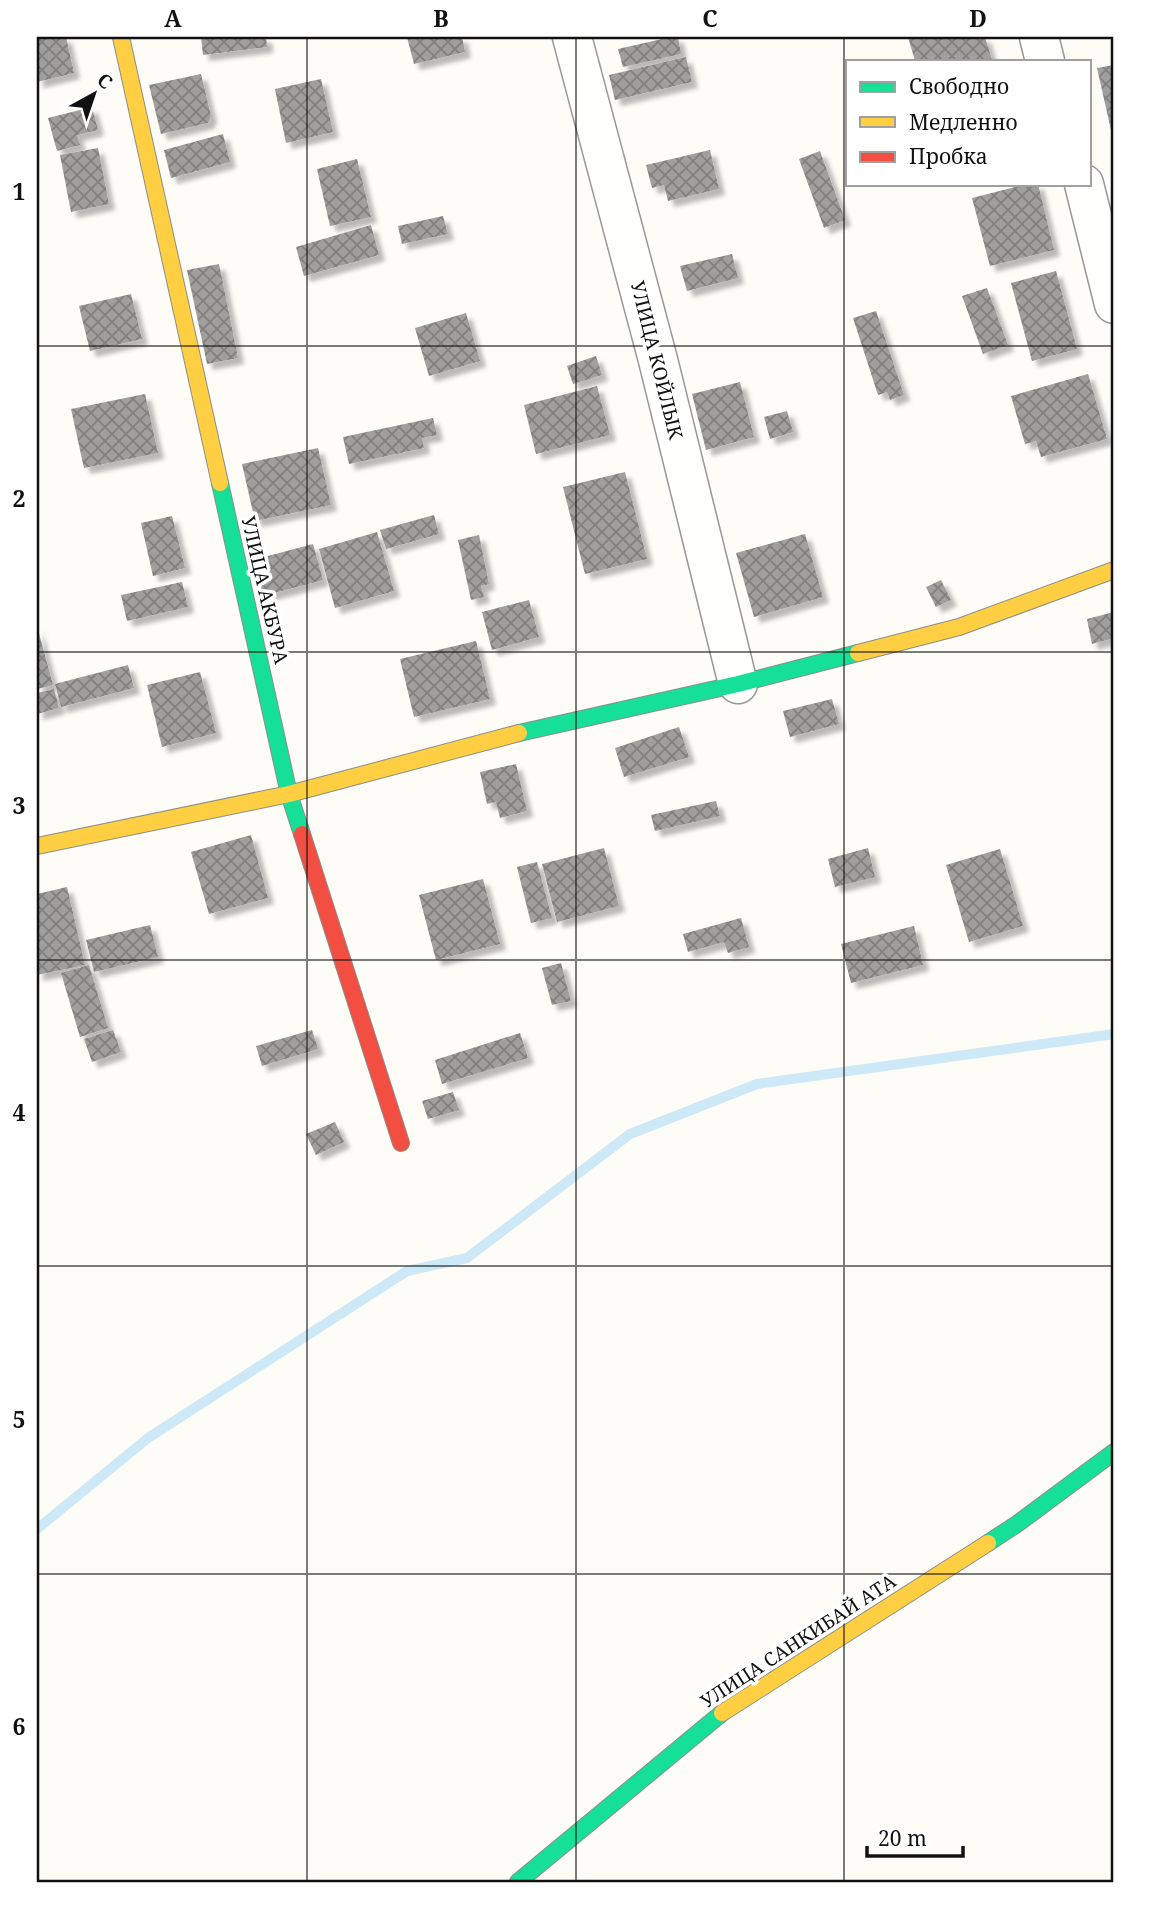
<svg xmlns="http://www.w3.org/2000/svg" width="1151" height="1919" font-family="'Noto Serif',serif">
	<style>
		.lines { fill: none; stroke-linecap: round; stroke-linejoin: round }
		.stream { stroke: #cde8f7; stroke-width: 10 }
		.building { fill: url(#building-cross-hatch); filter: url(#shadow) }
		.street-casing { stroke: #979795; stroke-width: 41 }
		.fast-casing { stroke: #8e8d8b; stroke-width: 18 }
		.slow-casing { stroke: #8e8d8b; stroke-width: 18 }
		.jam-casing { stroke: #8e8d8b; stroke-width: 18 }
		.street { stroke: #fffffe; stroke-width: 38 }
		.fast { stroke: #16e098; stroke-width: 16 }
		.slow { stroke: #ffcf43; stroke-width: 16 }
		.jam { stroke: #f24e42; stroke-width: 16 }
		.grid { fill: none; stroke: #111; stroke-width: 2; stroke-opacity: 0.55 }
		.labels { text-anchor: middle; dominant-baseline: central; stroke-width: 7; stroke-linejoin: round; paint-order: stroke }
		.street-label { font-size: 19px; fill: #111; stroke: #fff }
		.neatline { fill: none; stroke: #111; stroke-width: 2.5 }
		.grid-label { font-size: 23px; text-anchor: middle; font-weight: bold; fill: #111 }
	</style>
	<defs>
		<pattern id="building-cross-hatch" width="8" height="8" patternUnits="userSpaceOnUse" patternTransform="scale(1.75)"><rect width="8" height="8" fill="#a19f9c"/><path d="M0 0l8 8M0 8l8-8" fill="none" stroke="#82807e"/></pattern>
		<filter id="shadow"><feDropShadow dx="6" dy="6" stdDeviation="2" flood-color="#0004"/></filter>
	</defs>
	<rect width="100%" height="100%" fill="#fdfcf7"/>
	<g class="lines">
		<path class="stream" d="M 37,1529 L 148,1438 L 407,1271 L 467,1258 L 630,1134 L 757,1084 L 1114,1034"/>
	</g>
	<g class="building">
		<path d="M 37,37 L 66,37 L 74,73 L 37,82 Z"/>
		<path d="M 201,37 L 266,37 L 267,47 L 203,55 Z"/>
		<path d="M 407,37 L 462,37 L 465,52 L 414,64 Z"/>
		<path d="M 671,37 L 678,37 L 681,54 L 623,67 L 618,49 Z"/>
		<path d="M 908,37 L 985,37 L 992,60 L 915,61 Z"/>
		<path d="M 686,57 L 692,82 L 615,100 L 609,75 Z"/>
		<path d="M 1114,65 L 1114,139 L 1113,139 L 1097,68 Z"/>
		<path d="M 201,74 L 211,116 L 208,123 L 161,134 L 149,85 Z"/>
		<path d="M 321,79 L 333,132 L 286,143 L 275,89 Z"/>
		<path d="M 92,107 L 98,130 L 77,135 L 80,145 L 57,151 L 48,118 Z"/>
		<path d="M 223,134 L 230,162 L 171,178 L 164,150 Z"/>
		<path d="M 98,148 L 109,204 L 71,212 L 60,155 Z"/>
		<path d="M 710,150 L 719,189 L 668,201 L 664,185 L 652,188 L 646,165 Z"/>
		<path d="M 820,151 L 845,220 L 824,228 L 799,159 Z"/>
		<path d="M 357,159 L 371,217 L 330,226 L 317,169 Z"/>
		<path d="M 1027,184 L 1038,184 L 1054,250 L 990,266 L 972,198 Z"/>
		<path d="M 443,216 L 448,234 L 402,244 L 398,226 Z"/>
		<path d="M 371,225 L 379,255 L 304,276 L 296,247 Z"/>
		<path d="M 732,254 L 738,278 L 687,291 L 680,266 Z"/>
		<path d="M 219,264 L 238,358 L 207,364 L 187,270 Z"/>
		<path d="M 1056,271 L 1077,349 L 1032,361 L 1011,283 Z"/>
		<path d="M 987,288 L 1008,345 L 983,354 L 962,296 Z"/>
		<path d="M 131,294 L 142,339 L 90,351 L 79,306 Z"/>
		<path d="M 876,311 L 904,395 L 890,400 L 887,392 L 878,395 L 853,318 Z"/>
		<path d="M 466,313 L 480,361 L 429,376 L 415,328 Z"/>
		<path d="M 596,356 L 602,375 L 573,384 L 567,366 Z"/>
		<path d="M 1088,374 L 1107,439 L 1041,457 L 1036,441 L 1025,444 L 1011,396 Z"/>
		<path d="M 740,382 L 754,437 L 706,450 L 692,394 Z"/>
		<path d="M 597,386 L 610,435 L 536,454 L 524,405 Z"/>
		<path d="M 145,394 L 158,453 L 84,468 L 71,409 Z"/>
		<path d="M 787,411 L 793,432 L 770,439 L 764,417 Z"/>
		<path d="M 433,418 L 437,435 L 422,438 L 424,448 L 349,464 L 343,437 Z"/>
		<path d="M 318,448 L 331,505 L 255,521 L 242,464 Z"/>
		<path d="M 625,472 L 647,559 L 585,574 L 563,487 Z"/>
		<path d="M 434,515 L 439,534 L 386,549 L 380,530 Z"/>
		<path d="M 172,516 L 185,568 L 153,576 L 141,523 Z"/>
		<path d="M 377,532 L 394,591 L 335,608 L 319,549 Z"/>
		<path d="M 805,534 L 823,597 L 754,617 L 736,553 Z"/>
		<path d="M 479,535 L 489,584 L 481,586 L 484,597 L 471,600 L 458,540 Z"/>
		<path d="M 313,544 L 323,580 L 263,596 L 253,560 Z"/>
		<path d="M 941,580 L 951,600 L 936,607 L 926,587 Z"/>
		<path d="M 182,582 L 188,607 L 127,621 L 121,595 Z"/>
		<path d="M 529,600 L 539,637 L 492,650 L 482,612 Z"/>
		<path d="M 1114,612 L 1114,638 L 1092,644 L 1087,619 Z"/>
		<path d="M 37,626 L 53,685 L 37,689 Z"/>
		<path d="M 476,641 L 490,699 L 414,717 L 400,659 Z"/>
		<path d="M 128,665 L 134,688 L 61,707 L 55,684 Z"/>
		<path d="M 200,672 L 216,733 L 162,747 L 147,685 Z"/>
		<path d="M 54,689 L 59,708 L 37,714 L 37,693 Z"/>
		<path d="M 832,699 L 839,724 L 790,737 L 783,711 Z"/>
		<path d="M 679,727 L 689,757 L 624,777 L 615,748 Z"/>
		<path d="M 516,764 L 527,811 L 500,818 L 496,802 L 487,804 L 480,772 Z"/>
		<path d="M 716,801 L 720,816 L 655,831 L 651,815 Z"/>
		<path d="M 251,835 L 268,898 L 209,914 L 191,852 Z"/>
		<path d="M 604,848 L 619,906 L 557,922 L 542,864 Z"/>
		<path d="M 868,848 L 875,877 L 835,887 L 828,859 Z"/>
		<path d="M 1000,849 L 1023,926 L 969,942 L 946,865 Z"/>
		<path d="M 537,862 L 552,918 L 531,923 L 517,867 Z"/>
		<path d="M 483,879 L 500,944 L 436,960 L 419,895 Z"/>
		<path d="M 67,887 L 85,965 L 37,975 L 37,894 Z"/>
		<path d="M 741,918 L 749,947 L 728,953 L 724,942 L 688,952 L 683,934 Z"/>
		<path d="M 150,925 L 158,957 L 94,972 L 86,940 Z"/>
		<path d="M 914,926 L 923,965 L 851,983 L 841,944 Z"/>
		<path d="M 561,963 L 571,1001 L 552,1005 L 542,968 Z"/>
		<path d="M 89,965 L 108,1028 L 80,1037 L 61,973 Z"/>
		<path d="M 113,1030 L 121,1052 L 92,1062 L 84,1039 Z"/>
		<path d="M 312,1030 L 318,1049 L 262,1066 L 256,1046 Z"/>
		<path d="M 520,1033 L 528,1058 L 442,1084 L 435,1060 Z"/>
		<path d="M 453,1092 L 459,1110 L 428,1119 L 422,1101 Z"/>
		<path d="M 335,1122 L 344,1142 L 316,1155 L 306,1134 Z"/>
	</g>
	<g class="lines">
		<defs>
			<g id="street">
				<path d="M 572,37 L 658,360 L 738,684"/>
				<path d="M 1039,37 L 1045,61"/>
				<path d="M 1084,184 L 1114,304"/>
			</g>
			<g id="fast">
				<path d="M 220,483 L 289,794 L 302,834"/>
				<path d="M 519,733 L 738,684 L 858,653"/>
				<path d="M 988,1543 L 1017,1524 L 1114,1452"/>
				<path d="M 518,1882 L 722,1713"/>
			</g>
			<g id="slow">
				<path d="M 121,37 L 220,483"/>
				<path d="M 858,653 L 959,627 L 1114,570"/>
				<path d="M 37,846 L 289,794 L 519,733"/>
				<path d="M 722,1713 L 988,1543"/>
			</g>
			<path id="jam" d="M 302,834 L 401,1143"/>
		</defs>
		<use href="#street" class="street-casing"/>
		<use href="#fast" class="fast-casing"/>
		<use href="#slow" class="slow-casing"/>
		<use href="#jam" class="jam-casing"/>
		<use href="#street" class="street"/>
		<use href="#fast" class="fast"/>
		<use href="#slow" class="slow"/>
		<use href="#jam" class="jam"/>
	</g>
	<path class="grid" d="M 307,37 L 307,1882M 576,37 L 576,1882M 844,37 L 844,1882M 37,346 L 1114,346M 37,652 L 1114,652M 37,960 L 1114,960M 37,1266 L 1114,1266M 37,1574 L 1114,1574"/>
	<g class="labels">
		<g class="street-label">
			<text transform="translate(657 360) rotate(76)">УЛИЦА КОЙЛЫК</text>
			<text transform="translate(265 590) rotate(77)">УЛИЦА АКБУРА</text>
			<text transform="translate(798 1641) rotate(-33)">УЛИЦА САНКИБАЙ АТА</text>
		</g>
	</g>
	<rect width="1151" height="1919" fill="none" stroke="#ffffff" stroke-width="77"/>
	<rect x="846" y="60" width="245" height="126" fill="#ffffff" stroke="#a0a0a0" stroke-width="2"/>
	<rect x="860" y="82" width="35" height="10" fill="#16e098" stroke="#a0a0a0" stroke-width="2"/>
	<text x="909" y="94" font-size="21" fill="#111111">Свободно</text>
	<rect x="860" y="117" width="35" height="10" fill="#ffcf43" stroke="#a0a0a0" stroke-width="2"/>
	<text x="909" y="130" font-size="21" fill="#111111">Медленно</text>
	<rect x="860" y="152" width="35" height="10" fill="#f24e42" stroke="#a0a0a0" stroke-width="2"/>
	<text x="909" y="164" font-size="21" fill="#111111">Пробка</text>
	<g transform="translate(94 94) rotate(40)" stroke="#ffffff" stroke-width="5" paint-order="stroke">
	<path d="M0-5L12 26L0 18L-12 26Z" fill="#111111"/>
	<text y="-10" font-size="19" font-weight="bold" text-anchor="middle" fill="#111111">С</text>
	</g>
	<path d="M867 1846v10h96v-10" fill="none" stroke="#111111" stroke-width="3.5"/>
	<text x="878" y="1846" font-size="21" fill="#111111" stroke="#ffffff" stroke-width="5" paint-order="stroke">20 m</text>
	<rect x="38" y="38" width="1074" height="1843" class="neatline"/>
	<g class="grid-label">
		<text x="173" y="27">A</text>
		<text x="441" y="27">B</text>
		<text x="710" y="27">C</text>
		<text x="978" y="27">D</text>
		<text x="19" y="200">1</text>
		<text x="19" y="507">2</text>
		<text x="19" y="814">3</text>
		<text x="19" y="1121">4</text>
		<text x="19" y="1428">5</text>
		<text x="19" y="1735">6</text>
	</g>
</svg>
